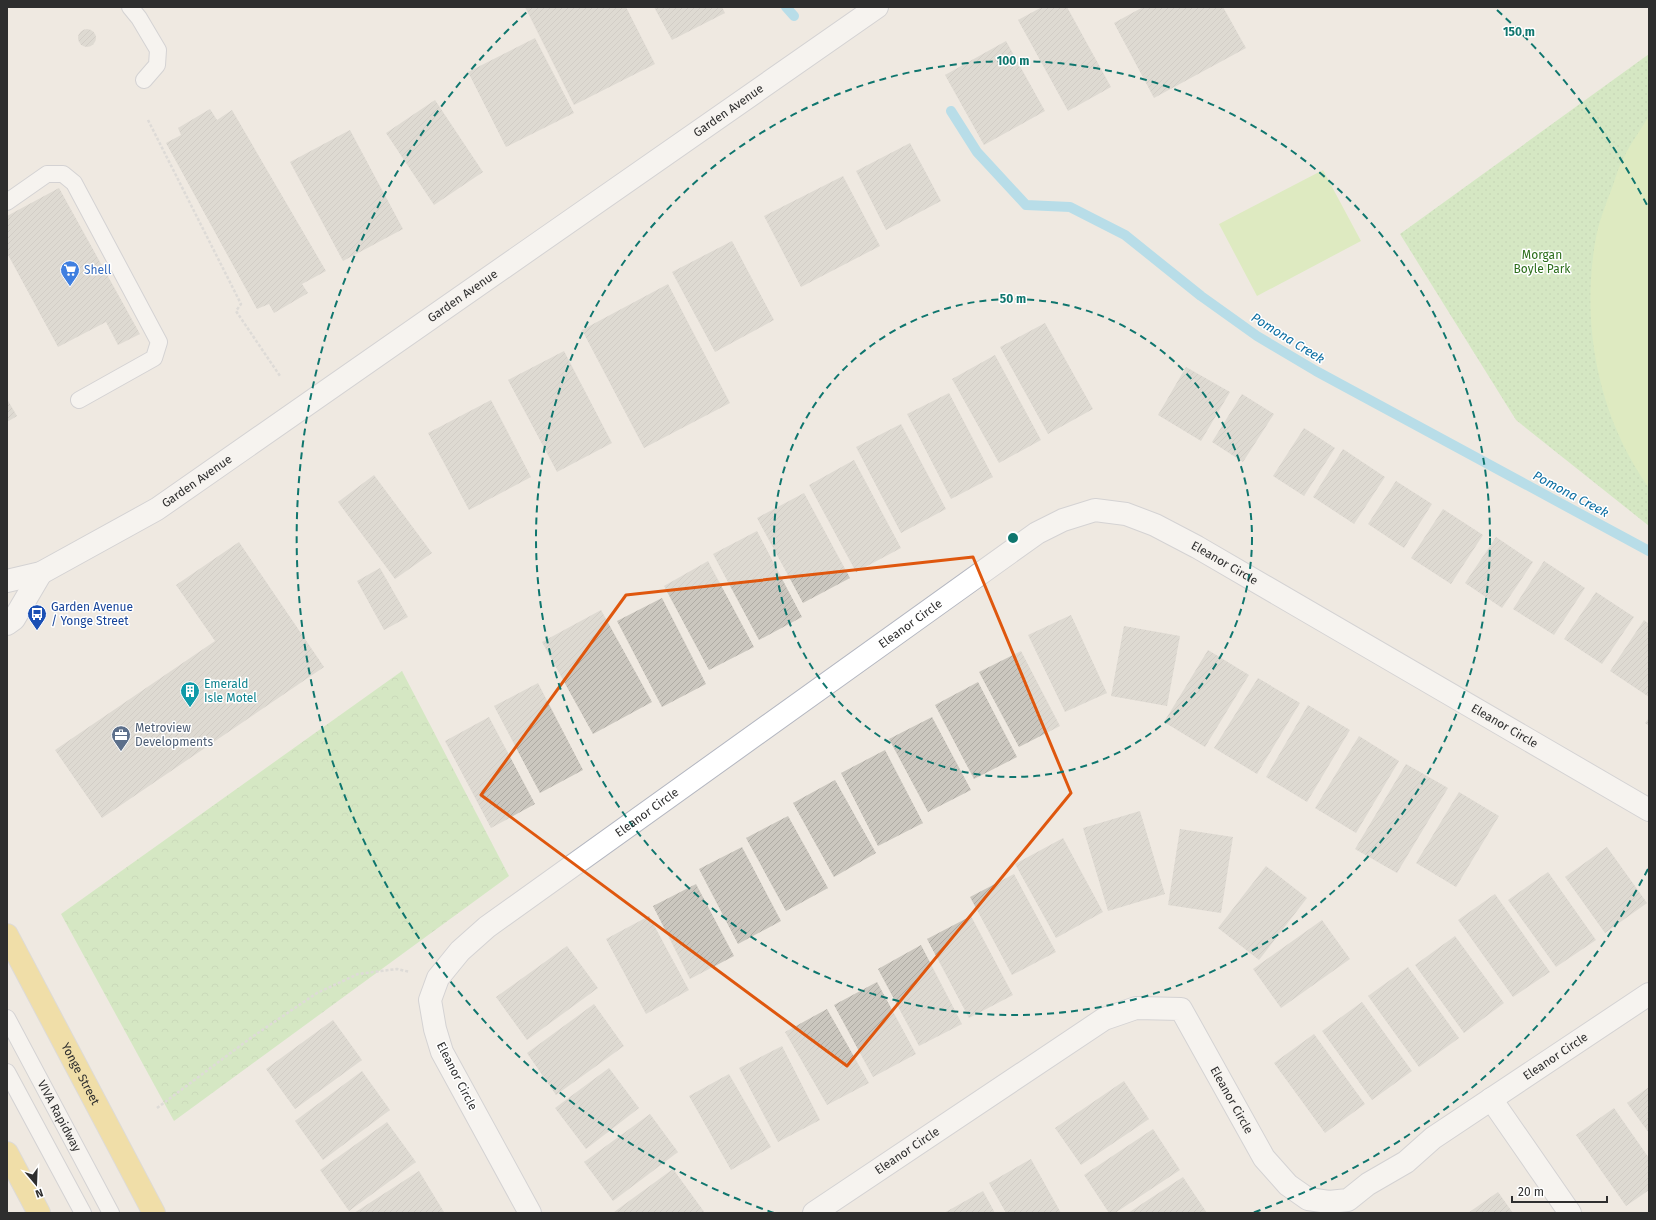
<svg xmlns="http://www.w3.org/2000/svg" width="1656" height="1220" font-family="'Fira Sans',sans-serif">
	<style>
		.green { fill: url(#green-dots) }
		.forest { fill: url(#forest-crowns) }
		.pitch { fill: #c9ec9a }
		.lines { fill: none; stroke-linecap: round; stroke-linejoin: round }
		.stream { stroke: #75cff0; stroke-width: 10 }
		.building { fill: url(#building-hatch) }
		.service-casing { stroke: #b4b7c1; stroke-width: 18 }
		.minor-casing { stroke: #b4b7c1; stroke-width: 24 }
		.primary-casing { stroke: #c9c9c9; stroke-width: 24 }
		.path { stroke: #c9c9c9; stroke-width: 2.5; stroke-dasharray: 3 2; stroke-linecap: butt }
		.service { stroke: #fff; stroke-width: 16 }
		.minor { stroke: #fff; stroke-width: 22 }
		.primary { stroke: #f2d163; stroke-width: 22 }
		.marked { fill: none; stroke: #df570e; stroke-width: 3; stroke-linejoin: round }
		.ring { fill: none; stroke: #0f766e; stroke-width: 2; stroke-dasharray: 7 5 }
		.labels { text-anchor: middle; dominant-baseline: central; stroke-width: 3; stroke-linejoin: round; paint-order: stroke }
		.street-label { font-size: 12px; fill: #2e2e2e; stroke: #fff }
		.park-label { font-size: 12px; fill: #2c6e1b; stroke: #fff }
		.shop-label { font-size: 12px; fill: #366cbe; stroke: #fff; text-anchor: start }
		.transit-label { font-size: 12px; fill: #164399; stroke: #fff; text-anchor: start }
		.culture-label { font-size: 12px; fill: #0d838f; stroke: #fff; text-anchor: start }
		.service-label { font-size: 12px; fill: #4e5e75; stroke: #fff; text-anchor: start }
		.water-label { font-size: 13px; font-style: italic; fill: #0d6fa3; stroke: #fff }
		.centre { fill: #0f766e; stroke: #fff; stroke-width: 2 }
		.ring-label { font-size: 12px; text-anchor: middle; font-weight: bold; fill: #0f766e; stroke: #fff; stroke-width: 3; stroke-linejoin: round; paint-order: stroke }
	</style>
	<defs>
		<pattern id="green-dots" width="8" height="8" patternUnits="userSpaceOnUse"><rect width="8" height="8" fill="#b6e59e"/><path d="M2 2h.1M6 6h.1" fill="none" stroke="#9dc588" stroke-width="1.8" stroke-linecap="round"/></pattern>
		<pattern id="forest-crowns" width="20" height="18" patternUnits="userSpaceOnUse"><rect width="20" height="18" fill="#b6e59e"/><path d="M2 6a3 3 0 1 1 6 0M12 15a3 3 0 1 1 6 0" fill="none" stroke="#9dc588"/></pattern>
		<pattern id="building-hatch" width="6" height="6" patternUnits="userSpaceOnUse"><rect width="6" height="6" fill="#cbc7bf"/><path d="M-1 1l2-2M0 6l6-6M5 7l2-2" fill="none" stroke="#afaba4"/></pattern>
	</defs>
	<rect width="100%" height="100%" fill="#efe9e1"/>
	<path class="green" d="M 1649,54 L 1649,526 L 1516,420 L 1400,234 Z"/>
	<path class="forest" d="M 402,671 L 509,876 L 174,1121 L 61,914 Z"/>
	<g class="pitch">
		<path d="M 1649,116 L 1649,488 C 1599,418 1581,328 1595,243 C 1598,223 1606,204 1613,185 C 1616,176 1619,166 1624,157 C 1631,143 1641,129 1649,116 Z"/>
		<path d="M 1323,170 L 1361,241 L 1257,296 L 1219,224 Z"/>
	</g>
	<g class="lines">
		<g class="stream">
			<path d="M 786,7 L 794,16"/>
			<path d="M 951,111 L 977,152 L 1026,205 L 1070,207 L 1125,235 L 1201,296 L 1257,336 L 1316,371 L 1649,551"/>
		</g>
	</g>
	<g class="building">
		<path d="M 525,7 L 626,7 L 655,64 L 574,105 Z"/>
		<path d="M 654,7 L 722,7 L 725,13 L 672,40 Z"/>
		<path d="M 1042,7 L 1067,7 L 1111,87 L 1068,111 L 1018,20 Z"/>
		<path d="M 1143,7 L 1223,7 L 1246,48 L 1154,98 L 1114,23 Z"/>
		<circle cx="87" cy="38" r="9"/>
		<path d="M 535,38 L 574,113 L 506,147 L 468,72 Z"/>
		<path d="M 1006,41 L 1045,111 L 984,145 L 945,75 Z"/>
		<path d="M 435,100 L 483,172 L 434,205 L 386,133 Z"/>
		<path d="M 210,109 L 217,120 L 232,110 L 326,271 L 302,284 L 308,293 L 274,313 L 269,304 L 257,309 L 166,143 L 181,135 L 178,128 Z"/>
		<path d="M 350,130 L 403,229 L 343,261 L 290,162 Z"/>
		<path d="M 910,143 L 941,201 L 886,230 L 856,171 Z"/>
		<path d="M 843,176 L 880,246 L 801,287 L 764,216 Z"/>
		<path d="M 59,188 L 140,334 L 118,345 L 106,322 L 58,347 L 7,253 L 7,216 Z"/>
		<path d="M 732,241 L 774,320 L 715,352 L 672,272 Z"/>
		<path d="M 668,284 L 730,403 L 644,448 L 582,330 Z"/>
		<path d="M 1045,323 L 1093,409 L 1048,434 L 1000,347 Z"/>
		<path d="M 564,351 L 612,443 L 557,472 L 508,380 Z"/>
		<path d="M 995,355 L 1041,440 L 999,463 L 952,379 Z"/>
		<path d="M 1186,367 L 1230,392 L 1201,441 L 1158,415 Z"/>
		<path d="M 949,393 L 993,477 L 951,499 L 907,414 Z"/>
		<path d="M 1242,394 L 1274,414 L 1243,462 L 1212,442 Z"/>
		<path d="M 7,399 L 17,416 L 7,422 Z"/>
		<path d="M 491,400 L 531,477 L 469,510 L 428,433 Z"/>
		<path d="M 901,424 L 946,509 L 901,533 L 856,447 Z"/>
		<path d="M 1304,428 L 1335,448 L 1304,496 L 1273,476 Z"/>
		<path d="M 1343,449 L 1385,477 L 1354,524 L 1313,497 Z"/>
		<path d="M 854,460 L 901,548 L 856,572 L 809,485 Z"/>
		<path d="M 374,475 L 432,553 L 395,579 L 338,502 Z"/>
		<path d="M 1396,481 L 1432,504 L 1404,548 L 1368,524 Z"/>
		<path d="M 804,493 L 850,578 L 803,603 L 757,518 Z"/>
		<path d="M 1443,509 L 1483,535 L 1451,584 L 1411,558 Z"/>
		<path d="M 757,531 L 802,617 L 759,640 L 713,554 Z"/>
		<path d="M 1496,537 L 1533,562 L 1502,608 L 1465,583 Z"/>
		<path d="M 239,542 L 324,667 L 102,818 L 55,750 L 215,641 L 176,585 Z"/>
		<path d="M 708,561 L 754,647 L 709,670 L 664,586 Z"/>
		<path d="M 1544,561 L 1585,588 L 1554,635 L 1513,609 Z"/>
		<path d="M 380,568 L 408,617 L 384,630 L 357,581 Z"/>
		<path d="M 1596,592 L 1634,617 L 1602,664 L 1564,639 Z"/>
		<path d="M 662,598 L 706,684 L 662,707 L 617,621 Z"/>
		<path d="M 601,610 L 652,702 L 593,734 L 542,642 Z"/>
		<path d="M 1071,615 L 1107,693 L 1065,712 L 1028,635 Z"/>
		<path d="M 1644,620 L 1649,624 L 1649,697 L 1610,671 Z"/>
		<path d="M 1124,626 L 1180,636 L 1167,706 L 1111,696 Z"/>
		<path d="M 1208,650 L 1249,675 L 1205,747 L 1164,722 Z"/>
		<path d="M 1021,651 L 1060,726 L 1019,747 L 979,672 Z"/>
		<path d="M 1258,678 L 1300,703 L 1257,774 L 1214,748 Z"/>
		<path d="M 978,682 L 1017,757 L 974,779 L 935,705 Z"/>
		<path d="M 538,683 L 583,770 L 540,793 L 494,706 Z"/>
		<path d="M 1308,705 L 1350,730 L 1307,802 L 1266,777 Z"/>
		<path d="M 489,717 L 535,804 L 491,828 L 445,741 Z"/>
		<path d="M 932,717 L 971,790 L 928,812 L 889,739 Z"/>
		<path d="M 1649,718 L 1649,726 L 1645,723 Z"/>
		<path d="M 1359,736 L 1399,761 L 1356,833 L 1315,808 Z"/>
		<path d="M 885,750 L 923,823 L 878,846 L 841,773 Z"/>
		<path d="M 1406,764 L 1448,788 L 1397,873 L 1355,849 Z"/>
		<path d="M 835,780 L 876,853 L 834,877 L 793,803 Z"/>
		<path d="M 1459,792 L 1499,816 L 1456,887 L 1416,863 Z"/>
		<path d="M 1140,811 L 1165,894 L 1108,911 L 1083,828 Z"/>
		<path d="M 788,816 L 828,888 L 786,911 L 746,838 Z"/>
		<path d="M 1180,829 L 1233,837 L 1221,913 L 1168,905 Z"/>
		<path d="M 1063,838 L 1103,912 L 1056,938 L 1015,864 Z"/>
		<path d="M 742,847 L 781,921 L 738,944 L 699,869 Z"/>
		<path d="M 1607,847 L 1647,903 L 1605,933 L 1565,877 Z"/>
		<path d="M 1266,866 L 1307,898 L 1259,960 L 1218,928 Z"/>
		<path d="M 1548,872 L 1596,940 L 1556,967 L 1508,900 Z"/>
		<path d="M 1014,874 L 1056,952 L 1012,975 L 970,897 Z"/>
		<path d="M 696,884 L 734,956 L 690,979 L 653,906 Z"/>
		<path d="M 1495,894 L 1550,972 L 1513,997 L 1458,920 Z"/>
		<path d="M 649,916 L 689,990 L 646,1014 L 606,939 Z"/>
		<path d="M 971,916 L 1013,995 L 969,1018 L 927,939 Z"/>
		<path d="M 1322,920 L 1350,959 L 1281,1008 L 1253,969 Z"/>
		<path d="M 1455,936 L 1504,1003 L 1464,1033 L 1415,965 Z"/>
		<path d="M 921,945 L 962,1024 L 919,1046 L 878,969 Z"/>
		<path d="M 567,946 L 598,988 L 527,1040 L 496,997 Z"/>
		<path d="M 1408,967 L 1459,1038 L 1419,1067 L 1368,996 Z"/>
		<path d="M 877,982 L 916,1054 L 873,1077 L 834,1005 Z"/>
		<path d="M 1362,1002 L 1412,1071 L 1372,1100 L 1322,1031 Z"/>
		<path d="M 594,1004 L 624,1046 L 556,1095 L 527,1053 Z"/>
		<path d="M 827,1009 L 869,1083 L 827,1105 L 785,1032 Z"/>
		<path d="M 333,1020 L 362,1060 L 295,1109 L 266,1069 Z"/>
		<path d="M 1314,1034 L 1365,1104 L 1325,1133 L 1274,1063 Z"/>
		<path d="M 782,1046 L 820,1120 L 778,1142 L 739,1068 Z"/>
		<path d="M 609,1068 L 639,1108 L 586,1149 L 555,1108 Z"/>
		<path d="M 362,1071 L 390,1110 L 323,1160 L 295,1121 Z"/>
		<path d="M 729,1074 L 771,1147 L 731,1170 L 689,1096 Z"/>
		<path d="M 1124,1081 L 1149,1119 L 1081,1165 L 1055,1128 Z"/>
		<path d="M 1649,1087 L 1649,1133 L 1627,1103 Z"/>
		<path d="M 1614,1108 L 1649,1158 L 1649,1190 L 1626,1206 L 1576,1135 Z"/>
		<path d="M 650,1114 L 678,1152 L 613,1201 L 584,1162 Z"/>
		<path d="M 387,1122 L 416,1162 L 349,1211 L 320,1170 Z"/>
		<path d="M 1153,1129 L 1180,1170 L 1115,1213 L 1109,1213 L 1084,1175 Z"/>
		<path d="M 1031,1159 L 1061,1213 L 1006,1213 L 989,1183 Z"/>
		<path d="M 673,1169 L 705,1213 L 615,1213 L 614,1212 Z"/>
		<path d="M 419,1171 L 444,1212 L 442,1213 L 354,1213 Z"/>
		<path d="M 1183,1177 L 1207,1213 L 1128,1213 Z"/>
		<path d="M 983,1191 L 995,1213 L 944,1213 Z"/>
		<path d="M 1498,1192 L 1513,1213 L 1468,1213 Z"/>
	</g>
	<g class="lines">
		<defs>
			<g id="service">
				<path d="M 130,7 L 139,18 L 158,50 L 157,65 L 144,80"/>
				<path d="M 7,202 L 47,174 L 63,174 L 74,183 L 159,342 L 154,358 L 79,400"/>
				<path id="s1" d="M 7,1018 L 111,1213"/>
				<path d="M 7,1072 L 83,1213"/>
			</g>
			<g id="minor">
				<path id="s2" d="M 7,581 L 41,573 L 157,509 L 877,7"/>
				<path d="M 7,624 L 14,619 L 41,573"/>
				<path d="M 1491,1099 L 1570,1213"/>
				<path id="s3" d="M 530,1213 L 442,1052 L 435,1029 L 430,1000 L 438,978 L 460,951 L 487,927 L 1037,533 L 1063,520 L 1095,510 L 1126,514 L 1155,525 L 1197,547 L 1649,810"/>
				<path id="s4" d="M 814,1213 L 1104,1019 L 1136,1008 L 1181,1009 L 1264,1158 L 1288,1185 L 1308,1199 L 1329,1202 L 1348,1200 L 1368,1184 L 1406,1162 L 1433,1138 L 1649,994"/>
			</g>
			<g id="primary">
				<path id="s5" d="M 7,935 L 154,1213"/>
				<path d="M 7,1153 L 39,1213"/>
			</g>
		</defs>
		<use href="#service" class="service-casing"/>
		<use href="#minor" class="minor-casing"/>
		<use href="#primary" class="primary-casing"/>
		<g class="path">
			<path d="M 148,120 L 241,304 L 236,311 L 280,376"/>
			<path d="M 157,1108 L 252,1037 L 317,993 L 358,974 L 397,969 L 410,972"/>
		</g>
		<use href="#service" class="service"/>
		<use href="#minor" class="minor"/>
		<use href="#primary" class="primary"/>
	</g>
	<path d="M0 0H1656V1220H0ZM 973,557 L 1071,793 L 847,1066 L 481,795 L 626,595 Z" fill="#efe9e1" fill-opacity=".55" fill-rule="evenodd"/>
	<path class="marked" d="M 973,557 L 1071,793 L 847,1066 L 481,795 L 626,595 Z"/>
	<g class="ring">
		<circle cx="1013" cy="538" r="239"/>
		<circle cx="1013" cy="538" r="477"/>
		<path d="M1648 869A716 716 0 0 1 1252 1213M774 1213A716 716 0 0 1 529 10M1497 10A716 716 0 0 1 1648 207"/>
	</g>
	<defs>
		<symbol id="supermarket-pin" viewBox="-11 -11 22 30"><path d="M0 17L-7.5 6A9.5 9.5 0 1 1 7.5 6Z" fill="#3f7fe0" stroke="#fff"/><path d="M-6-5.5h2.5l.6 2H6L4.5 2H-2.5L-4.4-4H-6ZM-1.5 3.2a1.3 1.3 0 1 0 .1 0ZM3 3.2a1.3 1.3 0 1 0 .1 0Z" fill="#fff"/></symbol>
		<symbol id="bus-pin" viewBox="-11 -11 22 30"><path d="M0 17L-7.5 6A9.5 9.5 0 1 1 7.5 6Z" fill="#1a4fb4" stroke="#fff"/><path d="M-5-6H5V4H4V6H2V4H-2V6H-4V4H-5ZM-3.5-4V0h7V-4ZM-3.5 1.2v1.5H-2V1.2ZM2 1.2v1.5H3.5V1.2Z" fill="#fff"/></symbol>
		<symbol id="building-pin" viewBox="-11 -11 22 30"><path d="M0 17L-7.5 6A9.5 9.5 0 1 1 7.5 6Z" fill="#0f9aa8" stroke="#fff"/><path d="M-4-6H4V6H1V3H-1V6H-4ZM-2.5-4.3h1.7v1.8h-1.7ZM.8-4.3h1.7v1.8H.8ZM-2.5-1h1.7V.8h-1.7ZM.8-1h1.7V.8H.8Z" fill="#fff"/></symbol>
		<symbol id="office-pin" viewBox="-11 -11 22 30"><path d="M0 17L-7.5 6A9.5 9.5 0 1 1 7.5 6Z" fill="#5c6f8a" stroke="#fff"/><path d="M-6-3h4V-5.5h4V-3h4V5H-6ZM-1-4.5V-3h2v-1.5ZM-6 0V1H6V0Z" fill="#fff"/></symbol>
	</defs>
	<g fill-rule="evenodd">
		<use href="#supermarket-pin" x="59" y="259" width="22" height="30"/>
		<use href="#bus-pin" x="26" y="603" width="22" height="30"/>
		<use href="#building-pin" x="179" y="680" width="22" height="30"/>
		<use href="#office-pin" x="110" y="724" width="22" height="30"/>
	</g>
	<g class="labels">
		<g class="street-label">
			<text stroke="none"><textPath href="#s2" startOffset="864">Garden Avenue</textPath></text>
			<text stroke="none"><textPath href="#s2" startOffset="540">Garden Avenue</textPath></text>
			<text stroke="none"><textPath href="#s2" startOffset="216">Garden Avenue</textPath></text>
			<text stroke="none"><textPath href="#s3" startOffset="1212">Eleanor Circle</textPath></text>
			<text stroke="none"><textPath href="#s3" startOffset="852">Eleanor Circle</textPath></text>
			<text stroke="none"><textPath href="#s3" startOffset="1536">Eleanor Circle</textPath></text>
			<text stroke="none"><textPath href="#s3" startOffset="528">Eleanor Circle</textPath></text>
			<text stroke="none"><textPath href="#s4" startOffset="952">Eleanor Circle</textPath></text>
			<text stroke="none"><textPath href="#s5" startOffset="157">Yonge Street</textPath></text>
			<text transform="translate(457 1076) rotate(63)">Eleanor Circle</text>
			<text stroke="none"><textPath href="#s4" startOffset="532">Eleanor Circle</textPath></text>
			<text stroke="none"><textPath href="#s1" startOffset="111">VIVA Rapidway</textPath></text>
			<text stroke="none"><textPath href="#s4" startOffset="112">Eleanor Circle</textPath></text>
		</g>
		<g class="park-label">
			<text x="1542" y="255">Morgan<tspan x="1542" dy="14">Boyle Park</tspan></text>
		</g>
		<g class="shop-label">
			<text x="84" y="270">Shell</text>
		</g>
		<g class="transit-label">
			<text x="51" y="607">Garden Avenue<tspan x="51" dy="14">/ Yonge Street</tspan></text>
		</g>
		<g class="culture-label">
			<text x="204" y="684">Emerald<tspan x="204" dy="14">Isle Motel</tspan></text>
		</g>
		<g class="service-label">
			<text x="135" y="728">Metroview<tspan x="135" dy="14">Developments</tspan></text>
		</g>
		<g class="water-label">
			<text transform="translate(1288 338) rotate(32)">Pomona Creek</text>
			<text transform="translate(1571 494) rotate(28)">Pomona Creek</text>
		</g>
	</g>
	<circle cx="1013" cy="538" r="6" class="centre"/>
	<g class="ring-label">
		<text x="1519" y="36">150 m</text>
		<text x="1013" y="65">100 m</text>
		<text x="1013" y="303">50 m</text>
	</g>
	<rect width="1656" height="1220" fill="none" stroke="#2e2e2e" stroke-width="16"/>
	<g transform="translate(36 1184) rotate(161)" stroke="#ffffff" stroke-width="3" paint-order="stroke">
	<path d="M0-3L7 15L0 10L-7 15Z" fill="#2e2e2e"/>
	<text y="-6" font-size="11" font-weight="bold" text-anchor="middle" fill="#2e2e2e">N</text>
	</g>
	<path d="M1512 1196v6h95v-6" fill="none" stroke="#2e2e2e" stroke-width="2"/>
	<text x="1518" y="1196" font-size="12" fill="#2e2e2e" stroke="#ffffff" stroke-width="3" paint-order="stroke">20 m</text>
</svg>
